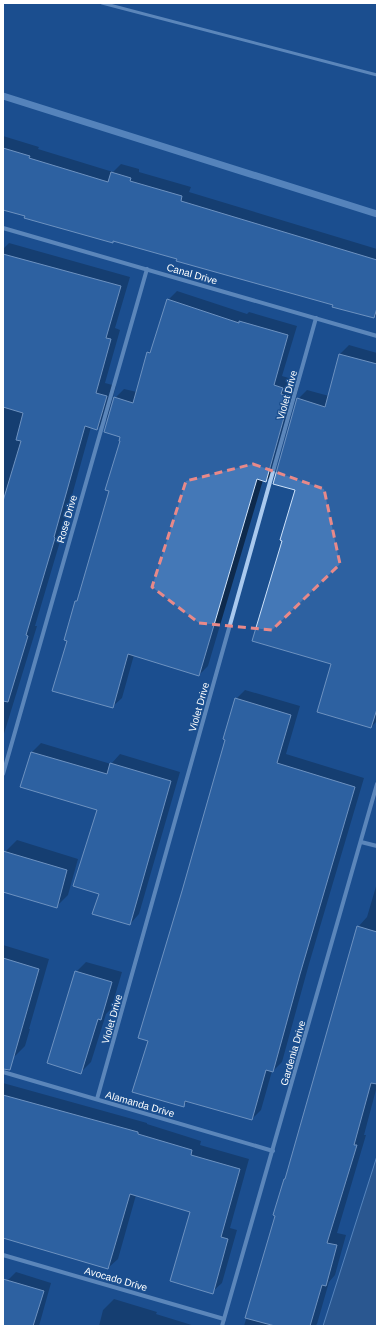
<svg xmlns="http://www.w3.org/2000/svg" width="380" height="1329" font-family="Helvetica,sans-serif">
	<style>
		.water { fill: #3c6290; stroke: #9cc4f0 }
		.shadow { fill: #0007 }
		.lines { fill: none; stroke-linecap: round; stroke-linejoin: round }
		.stream { stroke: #9cc4f0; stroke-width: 7 }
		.building { fill: #4478b7; stroke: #cfe3fa }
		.service { stroke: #a9c9ee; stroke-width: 3 }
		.minor { stroke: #a9c9ee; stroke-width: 4 }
		.marked { fill: none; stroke: #e88989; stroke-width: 3; stroke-dasharray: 8 5; stroke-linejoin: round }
		.labels { text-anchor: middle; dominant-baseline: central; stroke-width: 3; stroke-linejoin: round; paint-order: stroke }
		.street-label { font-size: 10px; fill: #fff; stroke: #1b4f8f }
	</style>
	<rect width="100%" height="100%" fill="#1b4f8f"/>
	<path class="water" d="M 377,1156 L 377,1326 L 323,1326 Z"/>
	<g class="shadow">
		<path d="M 3,136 L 39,147 L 38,149 L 113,172 L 121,164 L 139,169 L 139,172 L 191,187 L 189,192 L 377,249 L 377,316 L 375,316 L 374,317 L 334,304 L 114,240 L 112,242 L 3,209 Z"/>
		<path d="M 9,243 L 130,277 L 115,328 L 120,330 L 105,383 L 116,386 L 107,419 L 97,429 L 91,427 L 63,528 L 64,528 L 35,626 L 37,626 L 3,737 L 3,249 Z"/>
		<path d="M 177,291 L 247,314 L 249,312 L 297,326 L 282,376 L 292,379 L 290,385 L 299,387 L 275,472 L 266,481 L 263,480 L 208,666 L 199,675 L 134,655 L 122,698 L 112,707 L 68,640 L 76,601 L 78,599 L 110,490 L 121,440 L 115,398 L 124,389 L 137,392 L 148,353 L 152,349 L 168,300 Z"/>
		<path d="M 349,345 L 377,353 L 377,721 L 371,727 L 332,664 L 283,540 L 296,490 L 298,399 L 307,390 L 329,396 L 340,354 Z"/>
		<path d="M 245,690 L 300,706 L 286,754 L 364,778 L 309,964 L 282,1062 L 273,1071 L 272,1071 L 261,1110 L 252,1119 L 188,1101 L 183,1106 L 149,1040 L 236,699 Z"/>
		<path d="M 41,743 L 111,764 L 120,754 L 180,772 L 139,914 L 130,924 L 100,893 L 98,810 L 22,787 L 32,752 Z"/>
		<path d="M 17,840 L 78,859 L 68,895 L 56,907 L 3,891 L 3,859 L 5,852 Z"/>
		<path d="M 377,883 L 377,1086 L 364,1135 L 366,1135 L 337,1233 L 346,1235 L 335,1275 L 329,1282 L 317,1324 L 315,1326 L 244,1326 L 276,1215 L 285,1179 L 287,1177 L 358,927 L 367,917 Z"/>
		<path d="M 3,945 L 49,959 L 29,1029 L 30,1029 L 25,1046 L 15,1056 L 3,1053 Z"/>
		<path d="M 86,962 L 122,972 L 111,1009 L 106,1014 L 91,1062 L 80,1073 L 76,972 Z"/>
		<path d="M 3,1083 L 147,1123 L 147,1124 L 201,1141 L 200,1145 L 249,1159 L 230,1228 L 237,1230 L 222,1283 L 212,1292 L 191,1212 L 136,1195 L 118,1259 L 108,1268 L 3,1237 Z"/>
		<path d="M 16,1272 L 51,1283 L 39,1326 L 3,1326 L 3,1295 L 7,1281 Z"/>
		<path d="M 114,1299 L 157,1312 L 156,1314 L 195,1326 L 99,1326 L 103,1310 Z"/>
	</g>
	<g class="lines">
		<path class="stream" d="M 3,96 L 377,214"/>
	</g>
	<g class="building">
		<path d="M 3,148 L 30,156 L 29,158 L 108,182 L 111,172 L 131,178 L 130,181 L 182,196 L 181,201 L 377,260 L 377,308 L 374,318 L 332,307 L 333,305 L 176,261 L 177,259 L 113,241 L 113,243 L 24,218 L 25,216 L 3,210 Z"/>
		<path d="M 3,254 L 121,286 L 106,338 L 111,339 L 96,393 L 107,396 L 97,430 L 85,426 L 54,537 L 55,538 L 26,635 L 28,636 L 8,702 L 3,701 L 3,501 L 21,441 L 16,440 L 23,413 L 3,407 Z"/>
		<path d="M 167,299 L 239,323 L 239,321 L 288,335 L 274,385 L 283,388 L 281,394 L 290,396 L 266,482 L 257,479 L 199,676 L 128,654 L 113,708 L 52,691 L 67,641 L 64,640 L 75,601 L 77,601 L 109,491 L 105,490 L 120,441 L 119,441 L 120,437 L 104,432 L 114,397 L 133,403 L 147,352 L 150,353 Z"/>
		<path d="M 339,354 L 377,364 L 377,709 L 371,728 L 317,712 L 331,664 L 252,641 L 282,541 L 280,540 L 295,490 L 273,484 L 297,398 L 325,407 Z"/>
		<path d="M 235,698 L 291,715 L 277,763 L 355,787 L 300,974 L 273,1072 L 266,1070 L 252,1120 L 185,1101 L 184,1107 L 132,1092 L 148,1041 L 138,1038 L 182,891 L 225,740 L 223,739 Z"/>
		<path d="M 31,752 L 107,774 L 110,763 L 171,781 L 130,925 L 92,914 L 99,894 L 73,886 L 97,810 L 20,787 Z"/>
		<path d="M 3,851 L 67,870 L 57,908 L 3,892 Z"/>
		<path d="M 357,926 L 377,932 L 377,1084 L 371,1083 L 354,1145 L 357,1145 L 327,1243 L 337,1245 L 326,1286 L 322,1285 L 310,1326 L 275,1326 L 245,1318 L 275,1216 L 273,1215 L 284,1179 L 285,1179 Z"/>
		<path d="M 3,958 L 39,969 L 10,1070 L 3,1069 Z"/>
		<path d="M 75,971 L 112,982 L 101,1020 L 98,1019 L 81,1074 L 47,1063 Z"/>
		<path d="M 3,1095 L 138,1132 L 138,1134 L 192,1150 L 191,1155 L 240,1169 L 221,1237 L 228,1239 L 213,1294 L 170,1281 L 190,1212 L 130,1194 L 108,1269 L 3,1238 Z"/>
		<path d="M 3,1279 L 44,1291 L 33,1326 L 3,1326 Z"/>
	</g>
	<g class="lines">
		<path class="service" d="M 102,3 L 377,75"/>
		<g class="minor">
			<path d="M 3,228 L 377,336"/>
			<path d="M 3,774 L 147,269"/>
			<path d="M 361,842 L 377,846"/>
			<path d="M 3,1072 L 273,1151"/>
			<path d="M 97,1099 L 316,318"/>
			<path d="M 3,1255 L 224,1319"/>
			<path d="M 222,1326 L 377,784"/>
		</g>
	</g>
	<path d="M0 0H380V1329H0ZM 253,464 L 324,489 L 340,564 L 272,630 L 199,623 L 152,587 L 186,481 Z" fill="#1b4f8f" fill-opacity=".55" fill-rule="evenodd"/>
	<path class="marked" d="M 253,464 L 324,489 L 340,564 L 272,630 L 199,623 L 152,587 L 186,481 Z"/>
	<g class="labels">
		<g class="street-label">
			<text transform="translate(192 274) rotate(16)">Canal Drive</text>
			<text transform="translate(287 395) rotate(-74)">Violet Drive</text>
			<text transform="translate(67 519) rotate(-74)">Rose Drive</text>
			<text transform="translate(199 707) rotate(-74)">Violet Drive</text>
			<text transform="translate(112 1019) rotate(-74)">Violet Drive</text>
			<text transform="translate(293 1053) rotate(-74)">Gardenia Drive</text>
			<text transform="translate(140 1104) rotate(16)">Alamanda Drive</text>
			<text transform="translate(116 1279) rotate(16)">Avocado Drive</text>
		</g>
	</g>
	<rect width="380" height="1329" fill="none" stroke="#ffffff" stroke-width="8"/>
</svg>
